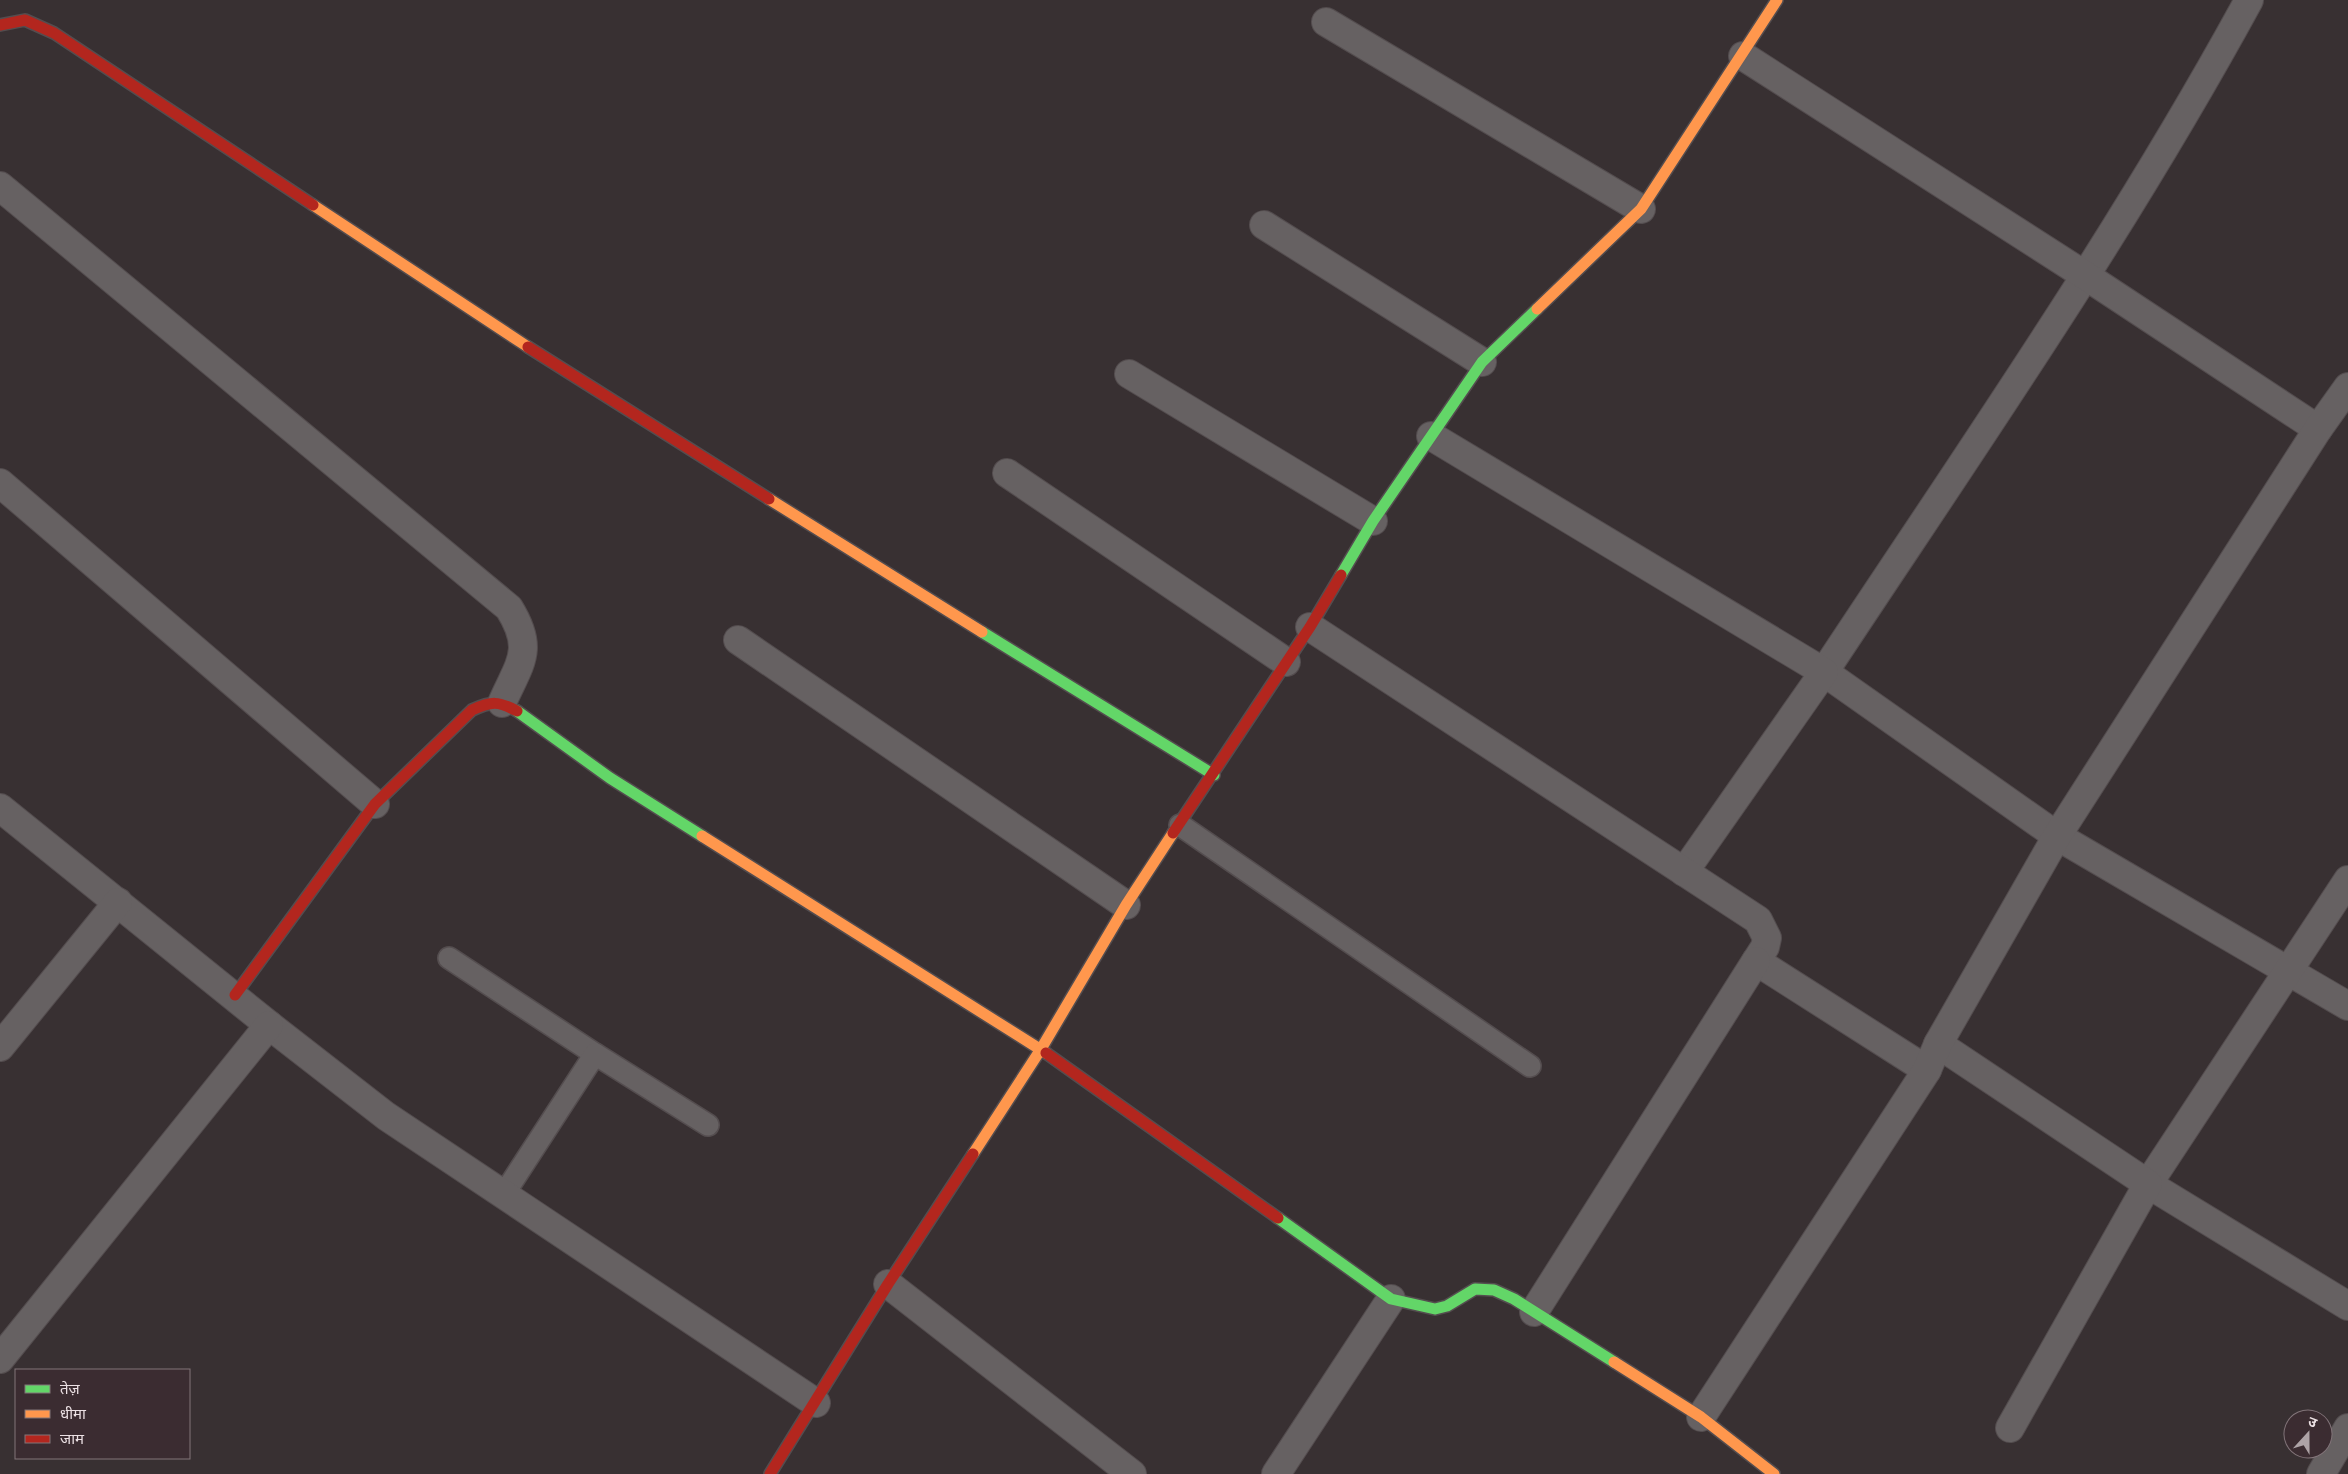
<svg xmlns="http://www.w3.org/2000/svg" width="2348" height="1474" font-family="'Nunito Sans','Noto Sans Devanagari',sans-serif">
	<style>
		.lines { fill: none; stroke-linecap: round; stroke-linejoin: round }
		.lane-casing { stroke: #544d4f; stroke-width: 24 }
		.street-casing { stroke: #544d4f; stroke-width: 30 }
		.fast-casing { stroke: #544d4f; stroke-width: 14 }
		.slow-casing { stroke: #544d4f; stroke-width: 14 }
		.jam-casing { stroke: #544d4f; stroke-width: 14 }
		.lane { stroke: #666162; stroke-width: 21 }
		.street { stroke: #666162; stroke-width: 28 }
		.fast { stroke: #63d668; stroke-width: 11 }
		.slow { stroke: #ff974d; stroke-width: 11 }
		.jam { stroke: #b3261e; stroke-width: 11 }
	</style>
	<rect width="100%" height="100%" fill="#383032"/>
	<g class="lines">
		<defs>
			<g id="lane">
				<path d="M 1180,825 L 1530,1066"/>
				<path d="M 449,958 L 595,1054"/>
				<path d="M 504,1194 L 595,1054 L 708,1125"/>
			</g>
			<g id="street">
				<path d="M 2249,0 C 2122,233 1970,451 1824,672 L 2057,836 L 2348,1006"/>
				<path d="M 1326,22 L 1641,209"/>
				<path d="M 1743,56 L 2086,276 L 2318,429"/>
				<path d="M 0,186 L 509,608 C 535,650 520,662 502,703"/>
				<path d="M 1264,225 L 1482,362"/>
				<path d="M 1129,374 L 1373,521"/>
				<path d="M 1431,436 L 1824,672 L 1684,872"/>
				<path d="M 1007,473 L 1286,662"/>
				<path d="M 0,483 L 375,804"/>
				<path d="M 1310,627 L 1758,920 L 1767,938 L 1765,947 L 1756,961 L 1927,1070"/>
				<path d="M 738,640 L 1126,905"/>
				<path d="M 0,808 L 269,1025 L 386,1116 L 816,1403"/>
				<path d="M 2348,880 L 2148,1184 L 2348,1306"/>
				<path d="M 1938,1044 L 2148,1184 L 2010,1428"/>
				<path d="M 0,1047 L 118,902"/>
				<path d="M 888,1284 L 1132,1474"/>
				<path d="M 1534,1312 L 1756,961"/>
				<path d="M 0,1359 L 269,1025"/>
				<path d="M 1701,1417 L 1927,1070 L 1938,1044 L 2057,836 L 2318,429 L 2348,387"/>
				<path d="M 1276,1474 L 1391,1299"/>
				<path d="M 2321,1474 L 2348,1428"/>
			</g>
			<g id="fast">
				<path d="M 1341,575 L 1373,521 L 1482,362 L 1537,309"/>
				<path d="M 982,632 L 1214,775"/>
				<path d="M 517,711 L 610,778 L 702,836"/>
				<path d="M 1278,1218 L 1391,1299 L 1435,1309 L 1447,1306 L 1475,1289 L 1494,1290 L 1514,1299 L 1614,1362"/>
			</g>
			<g id="slow">
				<path d="M 313,205 L 528,347"/>
				<path d="M 1537,309 L 1641,209 L 1777,0"/>
				<path d="M 769,499 L 982,632"/>
				<path d="M 702,836 L 1046,1053"/>
				<path d="M 973,1154 L 1041,1049 L 1126,905 L 1173,833"/>
				<path d="M 1614,1362 L 1701,1417 L 1774,1474"/>
			</g>
			<g id="jam">
				<path d="M 0,25 L 25,20 L 54,33 L 313,205"/>
				<path d="M 528,347 L 769,499"/>
				<path d="M 1173,833 L 1310,627 L 1341,575"/>
				<path d="M 235,995 L 375,804 L 472,710 C 492,701 498,701 517,711"/>
				<path d="M 1046,1053 L 1278,1218"/>
				<path d="M 770,1474 L 888,1284 L 973,1154"/>
			</g>
		</defs>
		<use href="#lane" class="lane-casing"/>
		<use href="#street" class="street-casing"/>
		<use href="#fast" class="fast-casing"/>
		<use href="#slow" class="slow-casing"/>
		<use href="#jam" class="jam-casing"/>
		<use href="#lane" class="lane"/>
		<use href="#street" class="street"/>
		<use href="#fast" class="fast"/>
		<use href="#slow" class="slow"/>
		<use href="#jam" class="jam"/>
	</g>
	<rect x="15" y="1369" width="175" height="90" fill="#3b2c31" stroke="#827479"/>
	<rect x="25" y="1385" width="25" height="8" fill="#63d668" stroke="#827479"/>
	<text x="60" y="1394" font-size="15" fill="#ece1e4">तेज़</text>
	<rect x="25" y="1410" width="25" height="8" fill="#ff974d" stroke="#827479"/>
	<text x="60" y="1419" font-size="15" fill="#ece1e4">धीमा</text>
	<rect x="25" y="1435" width="25" height="8" fill="#b3261e" stroke="#827479"/>
	<text x="60" y="1444" font-size="15" fill="#ece1e4">जाम</text>
	<g transform="translate(2308 1434) rotate(21)"><circle r="24" fill="#3b2c31" stroke="#827479"/>
	<path d="M0-4L9 19L0 12L-9 19Z" fill="#ada3a6"/>
	<text y="-8" font-size="14" font-weight="bold" text-anchor="middle" fill="#ece1e4">उ</text>
	</g>
</svg>
